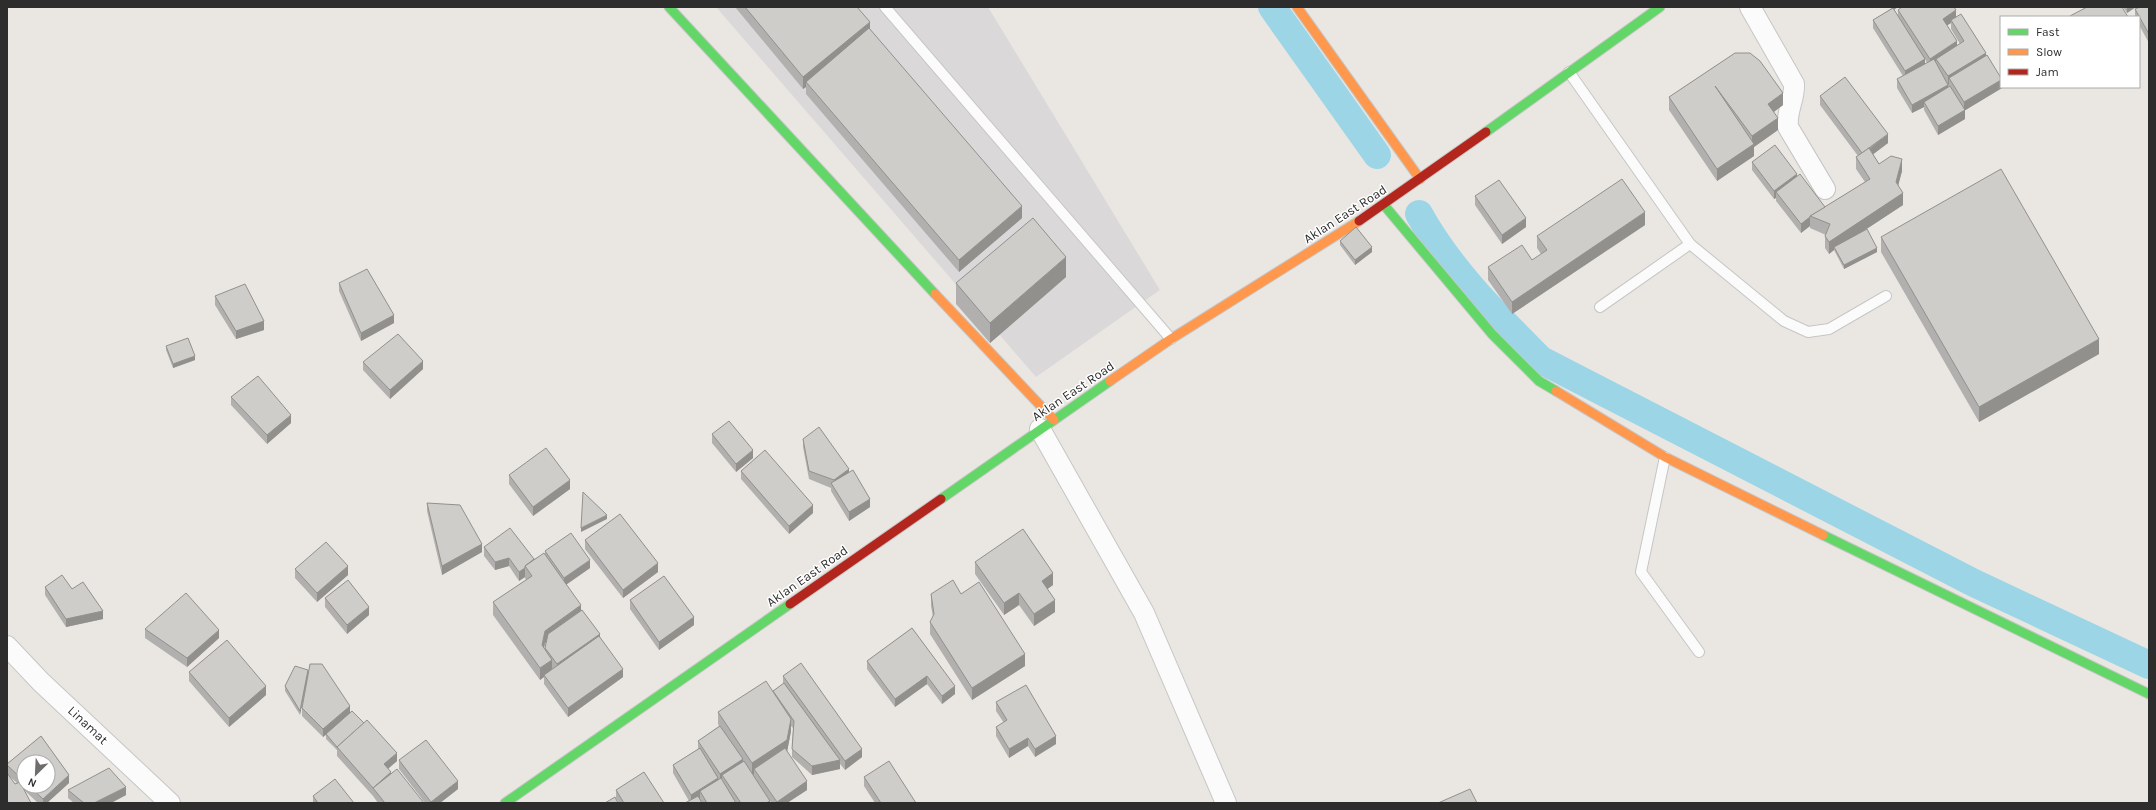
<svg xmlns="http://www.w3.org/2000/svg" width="2156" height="810" font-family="Karla,sans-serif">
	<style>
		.industrial { fill: #dbd8da }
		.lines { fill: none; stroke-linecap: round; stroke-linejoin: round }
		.canal { stroke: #9cd6e6; stroke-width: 28 }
		.lane-casing { stroke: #c6c6c5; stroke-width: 12 }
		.street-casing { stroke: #c6c6c5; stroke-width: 22 }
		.fast-casing { stroke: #c6c6c5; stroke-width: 11 }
		.slow-casing { stroke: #c6c6c5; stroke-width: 11 }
		.jam-casing { stroke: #c6c6c5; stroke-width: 11 }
		.lane { stroke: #fcfbfb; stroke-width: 10 }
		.street { stroke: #fcfbfb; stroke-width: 20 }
		.fast { stroke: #63d668; stroke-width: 9 }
		.slow { stroke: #ff974d; stroke-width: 9 }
		.jam { stroke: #b3261e; stroke-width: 9 }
		.wall { fill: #b2b0ae; fill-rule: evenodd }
		.shaded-wall { fill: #91908d }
		.building { fill: #cfcdca; stroke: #91908d }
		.labels { text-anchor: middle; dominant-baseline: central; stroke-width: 3; stroke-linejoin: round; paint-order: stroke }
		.street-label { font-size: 13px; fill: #2d2d2d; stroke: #fff }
	</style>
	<rect width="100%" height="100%" fill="#eae7e3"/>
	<path class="industrial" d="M 716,7 L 988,7 L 1160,290 L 1036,377 Z"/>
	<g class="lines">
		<g class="canal">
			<path d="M 1272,7 L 1377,155"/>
			<path d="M 1419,214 C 1450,270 1497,316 1541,360 L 1974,583 L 2149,665"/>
		</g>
		<defs>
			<g id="lane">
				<path d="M 885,7 L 1171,339"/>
				<path d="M 1569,72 L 1690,244 L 1784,321 L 1808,332 L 1829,329 L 1886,296"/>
				<path d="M 1600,307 L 1690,244"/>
				<path d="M 1665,457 L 1641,572 L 1699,652"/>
			</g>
			<g id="street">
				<path d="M 1750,7 L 1794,84 C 1795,99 1786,111 1788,127 L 1825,189"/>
				<path d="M 1040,429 L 1144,613 L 1226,803"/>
				<path d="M 7,646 L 41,682 L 170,803"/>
			</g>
			<g id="fast">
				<path d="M 669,7 L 935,294"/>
				<path d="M 1486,132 L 1660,7"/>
				<path d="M 1384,205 L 1492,334 L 1539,381 L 1556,391"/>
				<path d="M 941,499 L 1110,381"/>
				<path d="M 1823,535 L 2149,694"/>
				<path d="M 505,803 L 790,604"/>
			</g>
			<g id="slow">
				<path d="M 1297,7 L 1420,179"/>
				<path d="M 935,294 L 1054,420"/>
				<path d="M 1110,381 L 1171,339 L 1359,221"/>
				<path d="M 1556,391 L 1665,457 L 1823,535"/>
			</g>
			<g id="jam">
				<path d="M 1359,221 L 1486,132"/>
				<path d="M 790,604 L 941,499"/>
			</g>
		</defs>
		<use href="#lane" class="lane-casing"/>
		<use href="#street" class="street-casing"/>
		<use href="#fast" class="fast-casing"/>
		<use href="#slow" class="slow-casing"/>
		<use href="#jam" class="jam-casing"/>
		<use href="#lane" class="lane"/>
		<use href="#street" class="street"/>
		<use href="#fast" class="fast"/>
		<use href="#slow" class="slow"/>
		<use href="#jam" class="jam"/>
	</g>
	<g class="wall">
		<path d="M 735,7 L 857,7 L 870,29 L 1022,218 L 959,272 L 806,94 L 806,87 L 803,89 Z"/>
		<path d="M 1891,7 L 1898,7 L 1894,10 L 1898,15 L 1898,10 L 1956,16 L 1986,55 L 2002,88 L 1965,110 L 1965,119 L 1938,135 L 1924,110 L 1924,107 L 1912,113 L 1897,88 L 1897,79 L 1903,76 L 1873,28 L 1873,20 L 1892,8 ZM 1951,23 L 1951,29 L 1960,44 L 1957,45 L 1947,25 ZM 1925,59 L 1927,63 L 1925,64 Z"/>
		<path d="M 2123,7 L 2136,7 L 2127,13 Z"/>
		<path d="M 2149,7 L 2149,43 L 2139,25 L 2139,17 L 2135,17 L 2135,9 Z"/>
		<path d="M 1735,53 L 1783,105 L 1774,112 L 1778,130 L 1754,147 L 1754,156 L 1717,181 L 1669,110 L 1669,97 Z"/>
		<path d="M 1820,96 L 1888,143 L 1873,154 L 1879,164 L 1902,171 L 1898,185 L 1903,205 L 1865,230 L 1877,252 L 1844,269 L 1834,250 L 1829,254 L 1825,248 L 1825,236 L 1826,235 L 1810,228 L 1810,226 L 1801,233 L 1776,201 L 1776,198 L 1774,199 L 1752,170 L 1752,162 L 1797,176 L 1825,207 L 1865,182 L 1856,169 L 1856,157 L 1858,156 L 1820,105 Z"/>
		<path d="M 1475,196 L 1526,227 L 1502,244 L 1475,205 Z"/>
		<path d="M 1645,225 L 1512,314 L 1488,280 L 1488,267 L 1532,260 L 1541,254 L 1537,248 L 1537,236 Z"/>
		<path d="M 1881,237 L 2099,354 L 1979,422 L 1881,252 Z"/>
		<path d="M 1340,241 L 1372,252 L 1355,265 L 1340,245 Z"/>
		<path d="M 1066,277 L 990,343 L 956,304 L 956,283 Z"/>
		<path d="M 339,283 L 394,323 L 361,341 L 339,291 Z"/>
		<path d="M 215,296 L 264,330 L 236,339 L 215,305 Z"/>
		<path d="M 166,346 L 195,360 L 173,368 L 166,350 Z"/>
		<path d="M 363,362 L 423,369 L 390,399 L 363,370 Z"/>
		<path d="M 231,397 L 291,423 L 267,444 L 231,405 Z"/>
		<path d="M 712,434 L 753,458 L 736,472 L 712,443 Z"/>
		<path d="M 803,439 L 849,472 L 870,507 L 849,521 L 831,491 L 831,488 L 809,479 L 803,447 Z"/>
		<path d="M 741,471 L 813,513 L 789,534 L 741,479 Z"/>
		<path d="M 509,475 L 570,489 L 533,516 L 509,484 Z"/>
		<path d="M 427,503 L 482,552 L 442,575 L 427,511 Z"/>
		<path d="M 585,540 L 658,572 L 623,598 L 585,549 Z"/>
		<path d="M 484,547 L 534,559 L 545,554 L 545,551 L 590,568 L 566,585 L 581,611 L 600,637 L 623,677 L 568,717 L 544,684 L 544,677 L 540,680 L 493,615 L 493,602 L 526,580 L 525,578 L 525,577 L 519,581 L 509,566 L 495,570 L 484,556 ZM 546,642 L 545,648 L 545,650 L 544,648 L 545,643 Z"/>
		<path d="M 975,562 L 1053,585 L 1047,589 L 1055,612 L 1034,626 L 1019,605 L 1004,615 L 975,574 Z"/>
		<path d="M 295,569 L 348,575 L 317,602 L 295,578 Z"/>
		<path d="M 45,587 L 72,589 L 103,619 L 66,627 L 45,595 Z"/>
		<path d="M 931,594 L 961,594 L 1025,666 L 972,700 L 930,634 L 930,622 L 933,617 L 931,606 Z"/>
		<path d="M 325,598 L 369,615 L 347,634 L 325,607 Z"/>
		<path d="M 630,600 L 694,625 L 659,650 L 630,609 Z"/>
		<path d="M 912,628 L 955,694 L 942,704 L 927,684 L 895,707 L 867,669 L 867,661 Z"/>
		<path d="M 145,629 L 219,638 L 187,667 L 145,638 Z"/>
		<path d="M 189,672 L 266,695 L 229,727 L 189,681 Z"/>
		<path d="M 308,675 L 300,715 L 285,691 L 285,686 Z"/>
		<path d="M 783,676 L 862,757 L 845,770 L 840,764 L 840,769 L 812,775 L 792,757 L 792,749 L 793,728 L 791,726 L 791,731 L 787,752 L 807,790 L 787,803 L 772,803 L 770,801 L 770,803 L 685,803 L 689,801 L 673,773 L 673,765 L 698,749 L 698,741 L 719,726 L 718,724 L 718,712 L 773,691 L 783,684 Z"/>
		<path d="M 996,702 L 1056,744 L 1035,757 L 1028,746 L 1009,758 L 996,736 L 996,727 L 1004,723 L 996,711 Z"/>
		<path d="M 302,708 L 350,712 L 397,761 L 388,769 L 391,774 L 424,803 L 378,803 L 373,796 L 337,756 L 337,750 L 326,739 L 326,735 L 323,737 L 302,716 Z"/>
		<path d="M 41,736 L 69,775 L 69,783 L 47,803 L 38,803 L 24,790 L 31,803 L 7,803 L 7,764 ZM 24,762 L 48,762 L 48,786 L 24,786 ZM 8,775 L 17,783 L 15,784 Z"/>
		<path d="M 399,760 L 458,789 L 440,803 L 425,803 L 399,769 Z"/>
		<path d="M 864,777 L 916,803 L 875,803 L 864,786 Z"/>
		<path d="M 68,790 L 126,795 L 111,803 L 74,803 L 68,798 Z"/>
		<path d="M 616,790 L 664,803 L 619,803 L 616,798 Z"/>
		<path d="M 313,796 L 354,803 L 313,803 Z"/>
	</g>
	<g class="shaded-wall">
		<path d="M 1893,7 L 1898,7 L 1893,10 Z"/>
		<path d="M 2127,7 L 2136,7 L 2127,13 Z"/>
		<path d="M 1956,10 L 1956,19 L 1951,20 L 1951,23 L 1943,28 L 1943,19 Z"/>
		<path d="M 870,22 L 870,34 L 806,82 L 806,87 L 803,89 L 803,77 Z"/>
		<path d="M 1957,41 L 1957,50 L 1936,59 L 1936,64 L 1930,67 L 1930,59 Z"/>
		<path d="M 1986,53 L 1986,61 L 1949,78 L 1949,84 L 1948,85 L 1948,76 Z"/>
		<path d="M 1925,59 L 1925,67 L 1905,80 L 1905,71 Z"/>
		<path d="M 2001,80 L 2001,87 L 2002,87 L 2002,88 L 1964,111 L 1964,102 Z"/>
		<path d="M 1948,85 L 1948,93 L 1924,102 L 1924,107 L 1912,113 L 1912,105 Z"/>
		<path d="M 1783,93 L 1783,105 L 1768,116 L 1768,104 Z"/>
		<path d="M 1965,110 L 1965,119 L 1938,135 L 1938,126 Z"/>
		<path d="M 1778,118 L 1778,130 L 1754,147 L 1754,156 L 1717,181 L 1717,169 L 1752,145 L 1752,136 Z"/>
		<path d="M 1888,134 L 1888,143 L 1863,162 L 1863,154 Z"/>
		<path d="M 1902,159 L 1902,171 L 1896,194 L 1896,182 Z"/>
		<path d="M 1797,174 L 1797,183 L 1776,192 L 1776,198 L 1774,199 L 1774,191 Z"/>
		<path d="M 1903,193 L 1903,205 L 1836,249 L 1834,247 L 1834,250 L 1829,254 L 1829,242 Z"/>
		<path d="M 1022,206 L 1022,218 L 959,272 L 959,260 Z"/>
		<path d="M 1645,212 L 1645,225 L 1512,314 L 1512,302 Z"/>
		<path d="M 1810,217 L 1810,226 L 1801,233 L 1801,224 Z"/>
		<path d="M 1526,218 L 1526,227 L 1502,244 L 1502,235 Z"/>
		<path d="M 1372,247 L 1372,252 L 1355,265 L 1355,260 Z"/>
		<path d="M 1877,248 L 1877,252 L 1844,269 L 1844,265 Z"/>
		<path d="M 1066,257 L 1066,277 L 990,343 L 990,323 Z"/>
		<path d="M 394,315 L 394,323 L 361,341 L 361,333 Z"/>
		<path d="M 264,321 L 264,330 L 236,339 L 236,331 Z"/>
		<path d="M 2099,339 L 2099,354 L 1979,422 L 1979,407 Z"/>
		<path d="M 195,356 L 195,360 L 173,368 L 173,364 Z"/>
		<path d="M 423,361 L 423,369 L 390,399 L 390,390 Z"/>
		<path d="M 291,415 L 291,423 L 267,444 L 267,435 Z"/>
		<path d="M 753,450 L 753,458 L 736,472 L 736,464 Z"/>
		<path d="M 849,469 L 849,478 L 834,487 L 834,480 Z"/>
		<path d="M 570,480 L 570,489 L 533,516 L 533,507 Z"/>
		<path d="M 870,499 L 870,507 L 849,521 L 849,512 Z"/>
		<path d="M 813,505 L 813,513 L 789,534 L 789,526 Z"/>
		<path d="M 8,506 L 8,515 L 7,515 L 7,507 Z"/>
		<path d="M 607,515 L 607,519 L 581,532 L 581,528 Z"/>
		<path d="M 482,544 L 482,552 L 442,575 L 442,566 Z"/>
		<path d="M 509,558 L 509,566 L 495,570 L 495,562 Z"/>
		<path d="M 590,560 L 590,568 L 564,586 L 564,578 Z"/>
		<path d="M 658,563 L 658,572 L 623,598 L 623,590 Z"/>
		<path d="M 348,566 L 348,575 L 317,602 L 317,593 Z"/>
		<path d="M 525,568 L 525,577 L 519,581 L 519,572 Z"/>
		<path d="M 1053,573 L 1053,585 L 1042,593 L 1042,581 Z"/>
		<path d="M 1019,593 L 1019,605 L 1004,615 L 1004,603 Z"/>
		<path d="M 1055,600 L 1055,612 L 1034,626 L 1034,614 Z"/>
		<path d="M 581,605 L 581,618 L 545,643 L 542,657 L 542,645 L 545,631 Z"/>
		<path d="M 369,607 L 369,615 L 347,634 L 347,625 Z"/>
		<path d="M 103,611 L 103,619 L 66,627 L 66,619 Z"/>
		<path d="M 694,617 L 694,625 L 659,650 L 659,642 Z"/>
		<path d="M 219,630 L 219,638 L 187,667 L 187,658 Z"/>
		<path d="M 600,634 L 600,643 L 557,673 L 557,664 Z"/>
		<path d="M 1025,654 L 1025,666 L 972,700 L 972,688 Z"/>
		<path d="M 552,660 L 552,672 L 544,675 L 544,677 L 540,680 L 540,668 Z"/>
		<path d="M 623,669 L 623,677 L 568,717 L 568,708 Z"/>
		<path d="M 308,670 L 308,675 L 300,715 L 300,711 Z"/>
		<path d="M 927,676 L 927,684 L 895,707 L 895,699 Z"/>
		<path d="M 266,686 L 266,695 L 229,727 L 229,718 Z"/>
		<path d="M 955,686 L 955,694 L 942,704 L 942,696 Z"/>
		<path d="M 350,706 L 350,714 L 323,737 L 323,729 Z"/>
		<path d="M 791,719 L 791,731 L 787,752 L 754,769 L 754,774 L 752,775 L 752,763 Z"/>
		<path d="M 1056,736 L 1056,744 L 1035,757 L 1035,749 Z"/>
		<path d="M 1028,738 L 1028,746 L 1009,758 L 1009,749 Z"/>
		<path d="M 862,749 L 862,757 L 845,770 L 845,761 Z"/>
		<path d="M 397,753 L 397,761 L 384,772 L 384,764 Z"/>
		<path d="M 743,759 L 743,767 L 722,775 L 722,781 L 720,782 L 720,774 Z"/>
		<path d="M 840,760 L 840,769 L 812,775 L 812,766 Z"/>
		<path d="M 391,772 L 391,780 L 373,788 L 373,796 L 373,788 Z"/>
		<path d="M 69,775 L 69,783 L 47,803 L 43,803 L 43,799 Z"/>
		<path d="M 718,778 L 718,786 L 700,791 L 700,798 L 691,803 L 691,795 Z"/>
		<path d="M 458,781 L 458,789 L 440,803 L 431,803 L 431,802 Z"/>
		<path d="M 807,781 L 807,790 L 787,803 L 777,803 L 777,802 Z"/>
		<path d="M 126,787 L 126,795 L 111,803 L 94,803 Z"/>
	</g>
	<g class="building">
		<path d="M 745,7 L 857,7 L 870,22 L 803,77 Z"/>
		<path d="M 1902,7 L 1954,7 L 1956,10 L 1943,19 L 1957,41 L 1930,59 L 1898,10 Z"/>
		<path d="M 2087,7 L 2122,7 L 2128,17 L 2071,17 L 2070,16 Z"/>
		<path d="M 2140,7 L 2149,7 L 2149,34 L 2135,9 Z"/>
		<path d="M 1893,8 L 1925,59 L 1905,71 L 1873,20 Z"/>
		<path d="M 1961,14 L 1986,53 L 1948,76 L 1936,59 L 1964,41 L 1951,20 Z"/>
		<path d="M 869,28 L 1022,206 L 959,260 L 806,82 Z"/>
		<path d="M 1735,53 L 1750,53 L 1760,61 L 1783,93 L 1768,104 L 1778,118 L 1752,136 L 1715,86 L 1754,144 L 1717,169 L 1669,97 Z"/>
		<path d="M 1987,55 L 2001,78 L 2001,80 L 1964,102 L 1949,78 Z"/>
		<path d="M 1934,59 L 1948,85 L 1912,105 L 1897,79 Z"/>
		<path d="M 1845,77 L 1888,134 L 1862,153 L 1820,96 Z"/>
		<path d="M 1950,86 L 1965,110 L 1938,126 L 1924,102 Z"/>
		<path d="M 1775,145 L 1797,174 L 1774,191 L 1752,162 Z"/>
		<path d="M 1869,148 L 1879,164 L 1891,156 L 1902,159 L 1896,182 L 1903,193 L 1829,242 L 1825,236 L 1830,224 L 1810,216 L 1870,179 L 1856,157 Z"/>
		<path d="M 2001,169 L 2099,339 L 1979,407 L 1881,237 Z"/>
		<path d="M 1800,174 L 1825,207 L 1810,216 L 1810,217 L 1801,224 L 1776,192 Z"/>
		<path d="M 1622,179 L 1645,212 L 1512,302 L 1488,267 L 1522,245 L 1532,260 L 1547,250 L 1537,236 Z"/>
		<path d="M 1499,180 L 1526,218 L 1502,235 L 1475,196 Z"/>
		<path d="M 1033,218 L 1066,257 L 990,323 L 956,283 Z"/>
		<path d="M 1356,227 L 1372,247 L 1355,260 L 1340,241 Z"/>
		<path d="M 1867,229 L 1877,248 L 1844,265 L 1834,247 Z"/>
		<path d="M 367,269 L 394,315 L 361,333 L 339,283 Z"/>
		<path d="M 245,284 L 264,321 L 236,331 L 215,296 Z"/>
		<path d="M 398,334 L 423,361 L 390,390 L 363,362 Z"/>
		<path d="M 188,338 L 195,356 L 173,364 L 166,346 Z"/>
		<path d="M 258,376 L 291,415 L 267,435 L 231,397 Z"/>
		<path d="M 729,421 L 753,450 L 736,464 L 712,434 Z"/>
		<path d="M 819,427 L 849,469 L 834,480 L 809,471 L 803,439 Z"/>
		<path d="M 546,448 L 570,480 L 533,507 L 509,475 Z"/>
		<path d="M 765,450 L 813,505 L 789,526 L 741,471 Z"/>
		<path d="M 853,470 L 870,499 L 849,512 L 831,483 Z"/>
		<path d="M 583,492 L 607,515 L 581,528 Z"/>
		<path d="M 427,503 L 460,505 L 482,544 L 442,566 Z"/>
		<path d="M 620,514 L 658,563 L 623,590 L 585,540 Z"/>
		<path d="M 510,528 L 534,559 L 525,566 L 525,568 L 519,572 L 509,558 L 495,562 L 484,547 Z"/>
		<path d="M 1023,529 L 1053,573 L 1042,581 L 1055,600 L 1034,614 L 1019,593 L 1004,603 L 975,562 Z"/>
		<path d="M 571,533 L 590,560 L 564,578 L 545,551 Z"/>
		<path d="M 326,542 L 348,566 L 317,593 L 295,569 Z"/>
		<path d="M 544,553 L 581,605 L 545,631 L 542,645 L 552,660 L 540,668 L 493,602 L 532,576 L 525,566 Z"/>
		<path d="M 62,575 L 72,589 L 83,582 L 103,611 L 66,619 L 45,587 Z"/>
		<path d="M 664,576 L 694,617 L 659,642 L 630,600 Z"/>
		<path d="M 348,580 L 369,607 L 347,625 L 325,598 Z"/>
		<path d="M 953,580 L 961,594 L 979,582 L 1025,654 L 972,688 L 930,622 L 934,614 L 931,594 Z"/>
		<path d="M 186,593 L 219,630 L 187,658 L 145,629 Z"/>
		<path d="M 582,610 L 600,634 L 557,664 L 545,648 L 548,634 Z"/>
		<path d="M 912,628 L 955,686 L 942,696 L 927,676 L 895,699 L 867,661 Z"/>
		<path d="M 599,636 L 623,669 L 568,708 L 544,675 Z"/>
		<path d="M 227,640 L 266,686 L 229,718 L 189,672 Z"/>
		<path d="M 801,663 L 862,749 L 845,761 L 783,676 Z"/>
		<path d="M 310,664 L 322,664 L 350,706 L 323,729 L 302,708 Z"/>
		<path d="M 295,666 L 308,670 L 300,711 L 285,686 Z"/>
		<path d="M 766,681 L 791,719 L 787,740 L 752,763 L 718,712 Z"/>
		<path d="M 784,683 L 840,760 L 812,766 L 792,749 L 794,721 L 773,691 Z"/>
		<path d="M 1026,685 L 1056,736 L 1035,749 L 1028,738 L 1009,749 L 996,727 L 1007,720 L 996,702 Z"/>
		<path d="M 352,711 L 364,723 L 337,747 L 326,734 Z"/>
		<path d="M 367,720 L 397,753 L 384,764 L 391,772 L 373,788 L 337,747 Z"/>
		<path d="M 720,726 L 743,759 L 720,774 L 698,741 Z"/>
		<path d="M 41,736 L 69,775 L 43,799 L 29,786 L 48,786 L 48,762 L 24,762 L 24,781 L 7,765 L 7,764 Z"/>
		<path d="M 426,740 L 458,781 L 431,802 L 399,760 Z"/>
		<path d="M 700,748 L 718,778 L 691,795 L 673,765 Z"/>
		<path d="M 785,748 L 807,781 L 777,802 L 754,769 Z"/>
		<path d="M 744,761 L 770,801 L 766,803 L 741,803 L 722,775 Z"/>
		<path d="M 889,761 L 916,803 L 881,803 L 864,777 Z"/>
		<path d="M 109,768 L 126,787 L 94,803 L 84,803 L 68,790 Z"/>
		<path d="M 397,769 L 424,803 L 385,803 L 373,788 Z"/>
		<path d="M 644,772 L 664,803 L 624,803 L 616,790 Z"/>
		<path d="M 7,773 L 15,784 L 20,782 L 31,803 L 7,803 Z"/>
		<path d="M 721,778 L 736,803 L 707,803 L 700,791 Z"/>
		<path d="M 335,779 L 354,803 L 318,803 L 313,796 Z"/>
		<path d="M 1470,789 L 1477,803 L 1438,803 Z"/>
		<path d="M 698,796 L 702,803 L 685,803 Z"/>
		<path d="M 615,797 L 618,803 L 605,803 Z"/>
	</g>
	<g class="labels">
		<g class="street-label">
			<text transform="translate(1345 214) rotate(-33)">Aklan East Road</text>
			<text transform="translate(1073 391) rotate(-34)">Aklan East Road</text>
			<text transform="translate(807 576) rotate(-35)">Aklan East Road</text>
			<text transform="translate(88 725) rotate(43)">Linamat</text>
		</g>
	</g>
	<rect width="2156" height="810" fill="none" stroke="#2d2d2d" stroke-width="16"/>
	<rect x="2000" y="16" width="140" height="72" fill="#ffffff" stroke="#ababab"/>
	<rect x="2008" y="29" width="20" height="6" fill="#63d668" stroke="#ababab"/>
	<text x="2036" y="36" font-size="12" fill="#2d2d2d">Fast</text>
	<rect x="2008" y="49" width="20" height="6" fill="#ff974d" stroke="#ababab"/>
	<text x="2036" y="56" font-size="12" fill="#2d2d2d">Slow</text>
	<rect x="2008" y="69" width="20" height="6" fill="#b3261e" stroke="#ababab"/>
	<text x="2036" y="76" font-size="12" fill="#2d2d2d">Jam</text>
	<g transform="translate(36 774) rotate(204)"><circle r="19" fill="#ffffff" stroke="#ababab"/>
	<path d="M0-3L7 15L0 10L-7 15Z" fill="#6f6e6d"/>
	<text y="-6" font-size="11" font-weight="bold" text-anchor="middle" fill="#2d2d2d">N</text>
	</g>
</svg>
